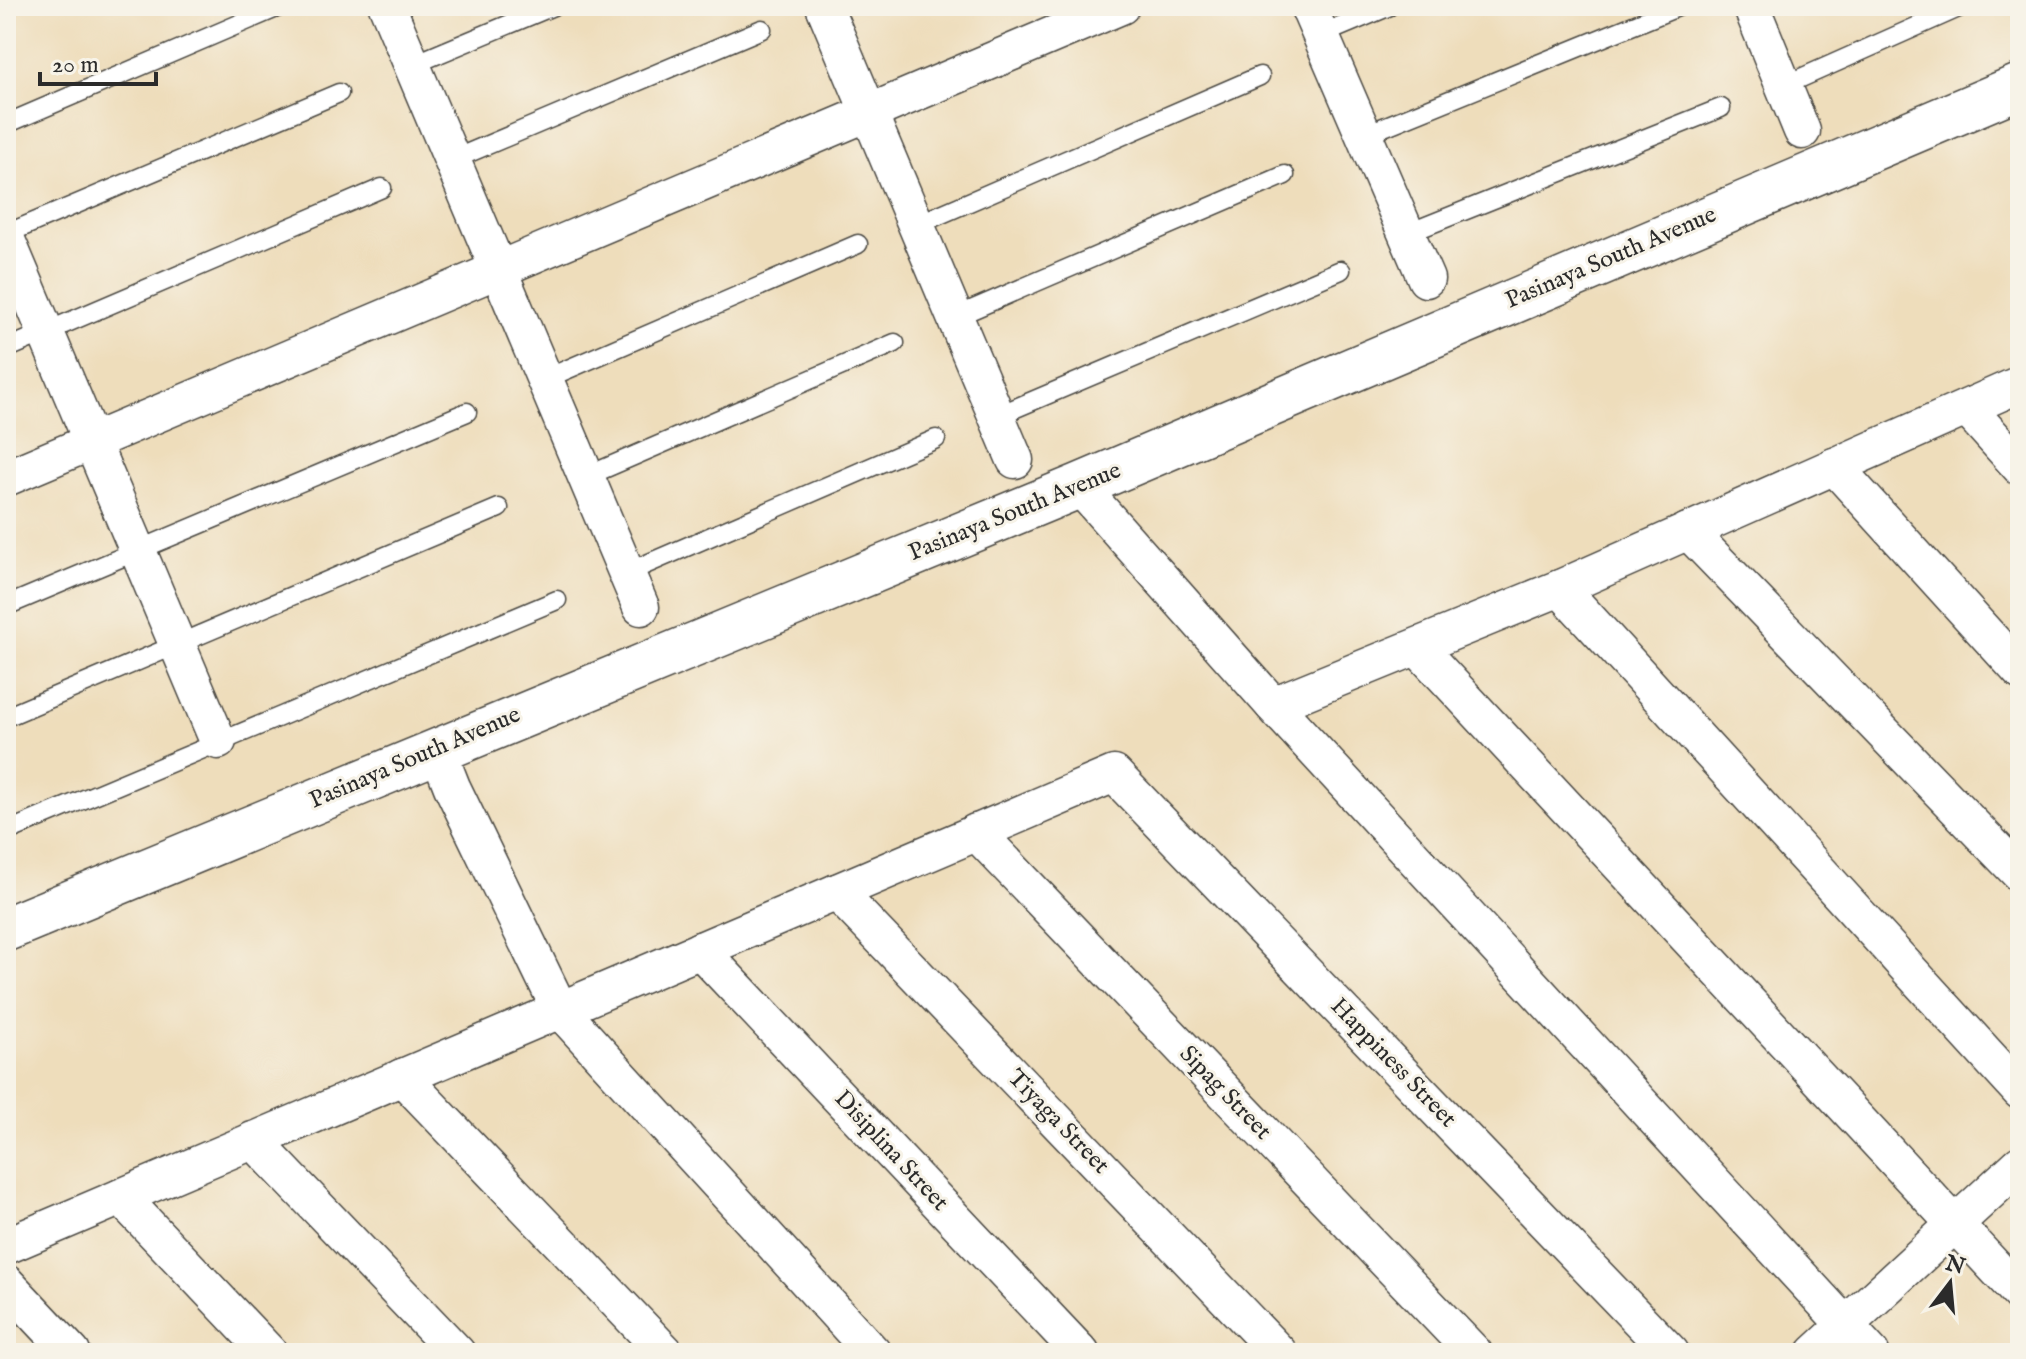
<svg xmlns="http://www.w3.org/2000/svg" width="2026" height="1359" font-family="'IM FELL English',serif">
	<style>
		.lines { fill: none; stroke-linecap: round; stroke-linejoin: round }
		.service-casing { stroke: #484641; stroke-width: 21 }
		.minor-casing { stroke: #484641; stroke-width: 39 }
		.tertiary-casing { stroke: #484641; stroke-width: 47 }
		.service { stroke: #fff; stroke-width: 18 }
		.minor { stroke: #fff; stroke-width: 36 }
		.tertiary { stroke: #fff; stroke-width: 44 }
		.labels { text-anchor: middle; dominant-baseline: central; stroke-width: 6; stroke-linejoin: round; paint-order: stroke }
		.street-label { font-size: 24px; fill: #2b2b2b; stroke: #f7f3e8 }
	</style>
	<rect width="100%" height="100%" fill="#f7f3e8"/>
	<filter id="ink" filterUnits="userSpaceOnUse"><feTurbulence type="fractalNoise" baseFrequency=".0125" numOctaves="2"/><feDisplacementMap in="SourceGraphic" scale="16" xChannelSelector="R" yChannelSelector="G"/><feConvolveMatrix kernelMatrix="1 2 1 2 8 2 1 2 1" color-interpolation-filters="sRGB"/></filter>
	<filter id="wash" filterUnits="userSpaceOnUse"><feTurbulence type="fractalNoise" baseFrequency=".006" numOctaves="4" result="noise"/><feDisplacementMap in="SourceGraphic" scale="32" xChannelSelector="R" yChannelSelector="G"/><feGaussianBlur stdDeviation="1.8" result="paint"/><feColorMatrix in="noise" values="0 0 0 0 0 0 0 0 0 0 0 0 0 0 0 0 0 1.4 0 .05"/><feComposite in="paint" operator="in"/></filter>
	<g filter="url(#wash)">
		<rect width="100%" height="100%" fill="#edb"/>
	</g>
	<g filter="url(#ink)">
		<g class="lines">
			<defs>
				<g id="service">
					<path d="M 1321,35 L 1390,6"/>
					<path d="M 412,65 L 553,6"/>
					<path d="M 1783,86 L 1963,6"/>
					<path d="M 6,124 L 281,6"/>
					<path d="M 1364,135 L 1680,6"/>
					<path d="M 452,160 L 762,29"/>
					<path d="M 916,225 L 1260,76"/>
					<path d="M 6,234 L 339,93"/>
					<path d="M 1406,234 L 1721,108"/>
					<path d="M 955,317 L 1285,175"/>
					<path d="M 6,349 L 382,188"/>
					<path d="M 545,379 L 858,244"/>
					<path d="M 997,416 L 1341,270"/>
					<path d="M 585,477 L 895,343"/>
					<path d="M 626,573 L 936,439"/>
					<path d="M 6,606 L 467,412"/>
					<path d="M 6,717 L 499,508"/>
					<path d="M 6,832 L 557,600"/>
				</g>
				<g id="minor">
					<path d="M 387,6 L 641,607"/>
					<path d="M 824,6 L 1015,460"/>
					<path d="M 1308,6 L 1426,279"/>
					<path d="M 1751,6 L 1802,131"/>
					<path d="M 6,238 L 218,741"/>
					<path d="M 1967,408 L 2020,467"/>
					<path d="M 1834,466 L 2020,671"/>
					<path d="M 6,478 L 1121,6"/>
					<path d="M 1079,486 L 1273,705 L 1871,1353"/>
					<path d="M 1688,531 L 2020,874"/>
					<path d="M 1560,588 L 2020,1091"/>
					<path d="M 1417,647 L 2020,1294"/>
					<path d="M 1273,705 L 1560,588 L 2020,384"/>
					<path d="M 437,749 L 452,787 L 560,1010 L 873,1353"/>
					<path d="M 976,832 L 1474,1353"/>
					<path d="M 837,892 L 1279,1353"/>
					<path d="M 700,950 L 1081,1353"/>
					<path d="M 402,1077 L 666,1353"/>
					<path d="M 253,1140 L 457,1353"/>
					<path d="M 121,1197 L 269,1353"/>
					<path d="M 6,1246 L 1114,774 L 1671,1353"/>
					<path d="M 6,1283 L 72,1353"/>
					<path d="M 1815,1353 L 2020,1164"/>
				</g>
				<path id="tertiary" d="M 6,929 L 1079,486 L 2020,86"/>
			</defs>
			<use href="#service" class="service-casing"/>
			<use href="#minor" class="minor-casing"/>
			<use href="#tertiary" class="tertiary-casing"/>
			<use href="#service" class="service"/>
			<use href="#minor" class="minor"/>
			<use href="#tertiary" class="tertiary"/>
		</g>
	</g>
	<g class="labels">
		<g class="street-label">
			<text transform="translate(1611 258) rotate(-23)">Pasinaya South Avenue</text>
			<text transform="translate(1015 512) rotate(-22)">Pasinaya South Avenue</text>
			<text transform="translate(415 758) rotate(-23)">Pasinaya South Avenue</text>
			<text transform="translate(1393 1063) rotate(46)">Happiness Street</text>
			<text transform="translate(1225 1093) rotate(46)">Sipag Street</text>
			<text transform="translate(1058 1122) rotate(46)">Tiyaga Street</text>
			<text transform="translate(891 1151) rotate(47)">Disiplina Street</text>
		</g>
	</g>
	<rect width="2026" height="1359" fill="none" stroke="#f7f3e8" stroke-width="32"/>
	<g transform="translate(1950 1283) rotate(16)" stroke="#f7f3e8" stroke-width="6" paint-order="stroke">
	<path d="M0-6L14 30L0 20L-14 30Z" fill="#2b2b2b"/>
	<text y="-12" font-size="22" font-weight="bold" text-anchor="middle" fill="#2b2b2b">N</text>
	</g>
	<path d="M40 72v12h116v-12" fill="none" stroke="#2b2b2b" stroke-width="4"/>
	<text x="52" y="72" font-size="24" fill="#2b2b2b" stroke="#f7f3e8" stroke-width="6" paint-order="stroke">20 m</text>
</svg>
